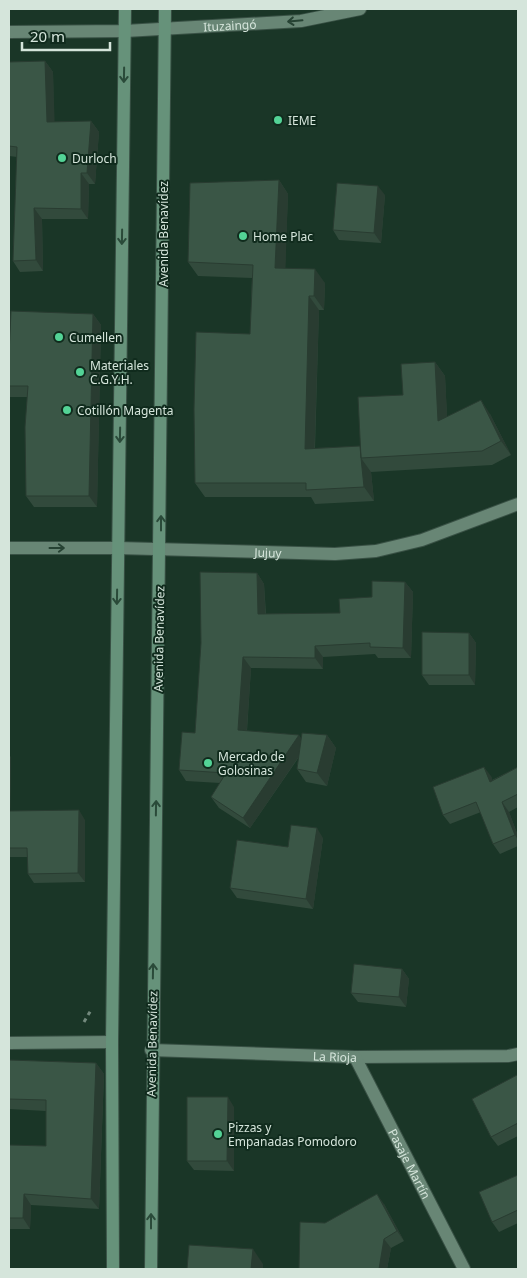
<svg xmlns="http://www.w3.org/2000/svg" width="527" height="1278" font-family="'Noto Sans',sans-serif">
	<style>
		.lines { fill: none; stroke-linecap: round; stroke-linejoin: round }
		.minor-casing { stroke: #395145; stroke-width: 14 }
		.secondary-casing { stroke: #395145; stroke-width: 14 }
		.path { stroke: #73897d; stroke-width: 3; stroke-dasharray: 4 4; stroke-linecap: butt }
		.minor { stroke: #688675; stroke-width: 12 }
		.secondary { stroke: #66927a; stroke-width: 12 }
		.wall { fill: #324a3c }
		.shaded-wall { fill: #293c31 }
		.building { fill: #3a5646; stroke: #293c31 }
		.oneway { stroke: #264233 }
		.oneway2 { stroke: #2a4a39 }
		.poi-dot { fill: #53d396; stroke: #102b1d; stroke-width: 2 }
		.labels { text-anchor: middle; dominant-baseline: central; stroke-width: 4; stroke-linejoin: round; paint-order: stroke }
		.street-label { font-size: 12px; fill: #d5e5db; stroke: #102b1d }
		.poi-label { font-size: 12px; fill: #d5e5db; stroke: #102b1d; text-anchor: start }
	</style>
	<rect width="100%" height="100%" fill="#1a3627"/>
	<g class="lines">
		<defs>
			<g id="minor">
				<path id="s1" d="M 9,32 L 125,31 L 301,21 L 360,9"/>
				<path id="s2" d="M 9,548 L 118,548 L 335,554 L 376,551 L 422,540 L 518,504"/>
				<path d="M 9,1043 L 112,1042"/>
				<path id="s3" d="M 151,1050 L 355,1057 L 508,1056 L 518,1054"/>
				<path id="s4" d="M 355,1057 L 464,1269"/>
			</g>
			<g id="secondary">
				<path d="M 113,1269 L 112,1042 L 125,9"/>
				<path d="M 151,1269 L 165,9"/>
			</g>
		</defs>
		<use href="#minor" class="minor-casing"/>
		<use href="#secondary" class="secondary-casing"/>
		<path class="path" d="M 84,1022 L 91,1010"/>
		<use href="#minor" class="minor"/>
		<use href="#secondary" class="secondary"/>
	</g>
	<g class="wall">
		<path d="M 45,61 L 53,72 L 54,122 L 91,121 L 99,132 L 95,184 L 89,184 L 88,219 L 42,219 L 43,271 L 20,272 L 13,261 L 17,157 L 9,156 L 9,62 Z"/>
		<path d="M 279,180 L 288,194 L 285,269 L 325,283 L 324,310 L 319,310 L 315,448 L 361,447 L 403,395 L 435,362 L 445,376 L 447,417 L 490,414 L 511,455 L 492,465 L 371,472 L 374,501 L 315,504 L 311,497 L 205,497 L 195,483 L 250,334 L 252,278 L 198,276 L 188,262 Z"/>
		<path d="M 385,195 L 381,243 L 339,240 L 333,230 Z"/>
		<path d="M 93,314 L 101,325 L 97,507 L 34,507 L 26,496 L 27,397 L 9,397 L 9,355 Z"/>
		<path d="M 257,573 L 264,584 L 266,614 L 340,613 L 405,582 L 413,592 L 411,658 L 378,658 L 375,654 L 323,657 L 323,669 L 251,668 L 247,731 L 299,735 L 301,739 L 327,735 L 336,748 L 327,786 L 306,782 L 297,769 L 299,757 L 250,828 L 219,808 L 211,797 L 220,783 L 186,781 L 179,770 L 195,733 Z"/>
		<path d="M 469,633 L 476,643 L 475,685 L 429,685 L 422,675 Z"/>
		<path d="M 9,754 L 11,758 L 10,811 L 85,820 L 85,882 L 34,883 L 28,874 L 28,857 L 9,857 Z"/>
		<path d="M 518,767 L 518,807 L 509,812 L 518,836 L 518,846 L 500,854 L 493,844 L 481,812 L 450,824 L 443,815 L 491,776 L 492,780 Z"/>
		<path d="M 323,838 L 313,909 L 237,898 L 230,888 L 288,847 Z"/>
		<path d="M 402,969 L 409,979 L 406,1007 L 358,1002 L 351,993 Z"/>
		<path d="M 9,1060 L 96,1063 L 104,1074 L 99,1209 L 31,1205 L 30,1229 L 9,1229 L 9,1145 L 46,1146 L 46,1111 L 9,1109 Z"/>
		<path d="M 518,1076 L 518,1136 L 498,1146 L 491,1137 Z"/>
		<path d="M 234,1107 L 234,1171 L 194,1170 L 187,1161 Z"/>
		<path d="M 518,1175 L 518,1223 L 499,1232 L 492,1222 Z"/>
		<path d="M 384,1204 L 404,1241 L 391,1248 L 387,1269 L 299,1269 Z"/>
	</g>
	<g class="shaded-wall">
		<path d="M 45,61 L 53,72 L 55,133 L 47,122 Z"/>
		<path d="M 91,121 L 99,132 L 95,184 L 87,173 Z"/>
		<path d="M 81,173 L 89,184 L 88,219 L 81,209 Z"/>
		<path d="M 279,180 L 288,194 L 285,282 L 275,268 Z"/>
		<path d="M 378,186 L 385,195 L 381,243 L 374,233 Z"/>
		<path d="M 34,208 L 42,219 L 43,271 L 36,260 Z"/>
		<path d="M 315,269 L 325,283 L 324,310 L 314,296 Z"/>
		<path d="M 309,296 L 319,310 L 314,463 L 305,449 Z"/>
		<path d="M 93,314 L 101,325 L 97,507 L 89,496 Z"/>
		<path d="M 435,362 L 445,376 L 448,435 L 438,421 Z"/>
		<path d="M 481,400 L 490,414 L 511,455 L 501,441 Z"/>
		<path d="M 361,458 L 371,472 L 374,501 L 364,487 Z"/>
		<path d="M 257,573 L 264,584 L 266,625 L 258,614 Z"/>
		<path d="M 405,582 L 413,592 L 411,658 L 403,648 Z"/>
		<path d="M 469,633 L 476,643 L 475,685 L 469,675 Z"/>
		<path d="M 315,646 L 323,657 L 323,669 L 315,658 Z"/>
		<path d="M 243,657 L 251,668 L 246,741 L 238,730 Z"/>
		<path d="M 299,735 L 306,746 L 250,828 L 243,818 Z"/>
		<path d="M 327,735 L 336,748 L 327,786 L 317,773 Z"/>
		<path d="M 9,754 L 11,758 L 10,821 L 9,819 Z"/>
		<path d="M 484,767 L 491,776 L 496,791 L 490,782 Z"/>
		<path d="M 502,802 L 509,812 L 518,836 L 518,840 L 515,835 Z"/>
		<path d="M 79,810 L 85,820 L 85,882 L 78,873 Z"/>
		<path d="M 317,828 L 323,838 L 313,909 L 306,899 Z"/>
		<path d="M 402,969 L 409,979 L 406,1007 L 399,997 Z"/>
		<path d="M 96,1063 L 104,1074 L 99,1209 L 91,1199 Z"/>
		<path d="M 228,1097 L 234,1107 L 234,1171 L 227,1161 Z"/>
		<path d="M 24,1194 L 31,1205 L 30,1229 L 23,1218 Z"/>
		<path d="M 377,1194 L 384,1204 L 404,1241 L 397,1231 Z"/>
		<path d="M 384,1239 L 391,1248 L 387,1269 L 379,1269 Z"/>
		<path d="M 253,1249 L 263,1264 L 263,1269 L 251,1269 Z"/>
	</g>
	<g class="building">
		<path d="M 45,61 L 47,122 L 91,121 L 87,173 L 81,173 L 81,209 L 34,208 L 36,260 L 13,261 L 17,147 L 9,146 L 9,62 Z"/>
		<path d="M 279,180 L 275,268 L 315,269 L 314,296 L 309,296 L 305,449 L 360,446 L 361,458 L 358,397 L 403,395 L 401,364 L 435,362 L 438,421 L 481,400 L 501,441 L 482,451 L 361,458 L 364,487 L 306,490 L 306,483 L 195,483 L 194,409 L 196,332 L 250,334 L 253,265 L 188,262 L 190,183 Z"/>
		<path d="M 337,183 L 378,186 L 374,233 L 333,230 Z"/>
		<path d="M 11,311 L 93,314 L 89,496 L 26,496 L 25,427 L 28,386 L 9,386 L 9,355 Z"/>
		<path d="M 200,572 L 257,573 L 258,614 L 340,613 L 339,599 L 372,597 L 372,581 L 405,582 L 403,648 L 370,647 L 370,643 L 315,646 L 315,658 L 243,657 L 238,730 L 299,735 L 243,818 L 211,797 L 226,773 L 179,770 L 182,732 L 195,733 L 201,643 Z"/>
		<path d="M 422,632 L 469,633 L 469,675 L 422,675 Z"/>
		<path d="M 302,733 L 327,735 L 317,773 L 297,769 Z"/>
		<path d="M 484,767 L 490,782 L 518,767 L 518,794 L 502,802 L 515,835 L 493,844 L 476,802 L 443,815 L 433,787 Z"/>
		<path d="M 79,810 L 78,873 L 28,874 L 27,848 L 9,848 L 9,811 Z"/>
		<path d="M 291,825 L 317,828 L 306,899 L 230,888 L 237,840 L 288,847 Z"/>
		<path d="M 354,964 L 402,969 L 399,997 L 351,993 Z"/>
		<path d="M 9,1060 L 96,1063 L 91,1199 L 24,1194 L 23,1218 L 9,1218 L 9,1145 L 46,1146 L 46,1100 L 9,1099 Z"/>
		<path d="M 517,1075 L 518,1076 L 518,1123 L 491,1137 L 472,1099 Z"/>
		<path d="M 187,1097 L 228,1097 L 227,1161 L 187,1161 Z"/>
		<path d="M 518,1175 L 518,1210 L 492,1222 L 479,1192 Z"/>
		<path d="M 377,1194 L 397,1231 L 384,1239 L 379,1269 L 299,1269 L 300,1222 L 325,1223 Z"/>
		<path d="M 189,1245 L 253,1249 L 251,1269 L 187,1269 Z"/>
	</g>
	<defs><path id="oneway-shaft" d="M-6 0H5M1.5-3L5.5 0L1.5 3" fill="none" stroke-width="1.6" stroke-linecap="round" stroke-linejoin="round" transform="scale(1.25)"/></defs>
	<g class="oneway">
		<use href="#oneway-shaft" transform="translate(295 21) rotate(175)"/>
		<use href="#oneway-shaft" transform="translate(57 548)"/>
	</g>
	<g class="oneway2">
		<use href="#oneway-shaft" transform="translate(124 75) rotate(91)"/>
		<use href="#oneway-shaft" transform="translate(122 237) rotate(91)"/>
		<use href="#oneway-shaft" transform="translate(120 435) rotate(91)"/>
		<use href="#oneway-shaft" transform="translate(161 523) rotate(-90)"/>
		<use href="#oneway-shaft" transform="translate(117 597) rotate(91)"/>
		<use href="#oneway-shaft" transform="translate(156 808) rotate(-89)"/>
		<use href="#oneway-shaft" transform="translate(153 971) rotate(-89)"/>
		<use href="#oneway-shaft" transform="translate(151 1221) rotate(-90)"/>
	</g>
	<g class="poi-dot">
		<circle cx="278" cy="120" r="5"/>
		<circle cx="62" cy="158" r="5"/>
		<circle cx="243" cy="236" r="5"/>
		<circle cx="59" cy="337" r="5"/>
		<circle cx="80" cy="372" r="5"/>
		<circle cx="67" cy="410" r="5"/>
		<circle cx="208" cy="763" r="5"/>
		<circle cx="218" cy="1134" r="5"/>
	</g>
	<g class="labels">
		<g class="street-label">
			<text stroke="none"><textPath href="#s1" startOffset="221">Ituzaingó</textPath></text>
			<text transform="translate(163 234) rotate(-90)">Avenida Benavídez</text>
			<text stroke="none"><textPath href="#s2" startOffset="259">Jujuy</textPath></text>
			<text transform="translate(159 639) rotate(-89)">Avenida Benavídez</text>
			<text transform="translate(152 1044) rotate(-89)">Avenida Benavídez</text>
			<text stroke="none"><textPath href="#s3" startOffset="184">La Rioja</textPath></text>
			<text stroke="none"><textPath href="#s4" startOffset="120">Pasaje Martín</textPath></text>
		</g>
		<g class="poi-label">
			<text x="288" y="120">IEME</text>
			<text x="72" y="158">Durloch</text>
			<text x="253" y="236">Home Plac</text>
			<text x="69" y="337">Cumellen</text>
			<text x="90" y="365">Materiales<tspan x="90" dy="14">C.G.Y.H.</tspan></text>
			<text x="77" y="410">Cotillón Magenta</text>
			<text x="218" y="756">Mercado de<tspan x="218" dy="14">Golosinas</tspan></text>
			<text x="228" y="1127">Pizzas y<tspan x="228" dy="14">Empanadas Pomodoro</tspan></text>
		</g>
	</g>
	<rect width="527" height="1278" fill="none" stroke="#d5e5db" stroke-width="20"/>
	<path d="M22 42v8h88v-8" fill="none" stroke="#d5e5db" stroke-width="2.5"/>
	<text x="30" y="42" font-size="15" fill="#d5e5db" stroke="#102b1d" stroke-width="4" paint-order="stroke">20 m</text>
</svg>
